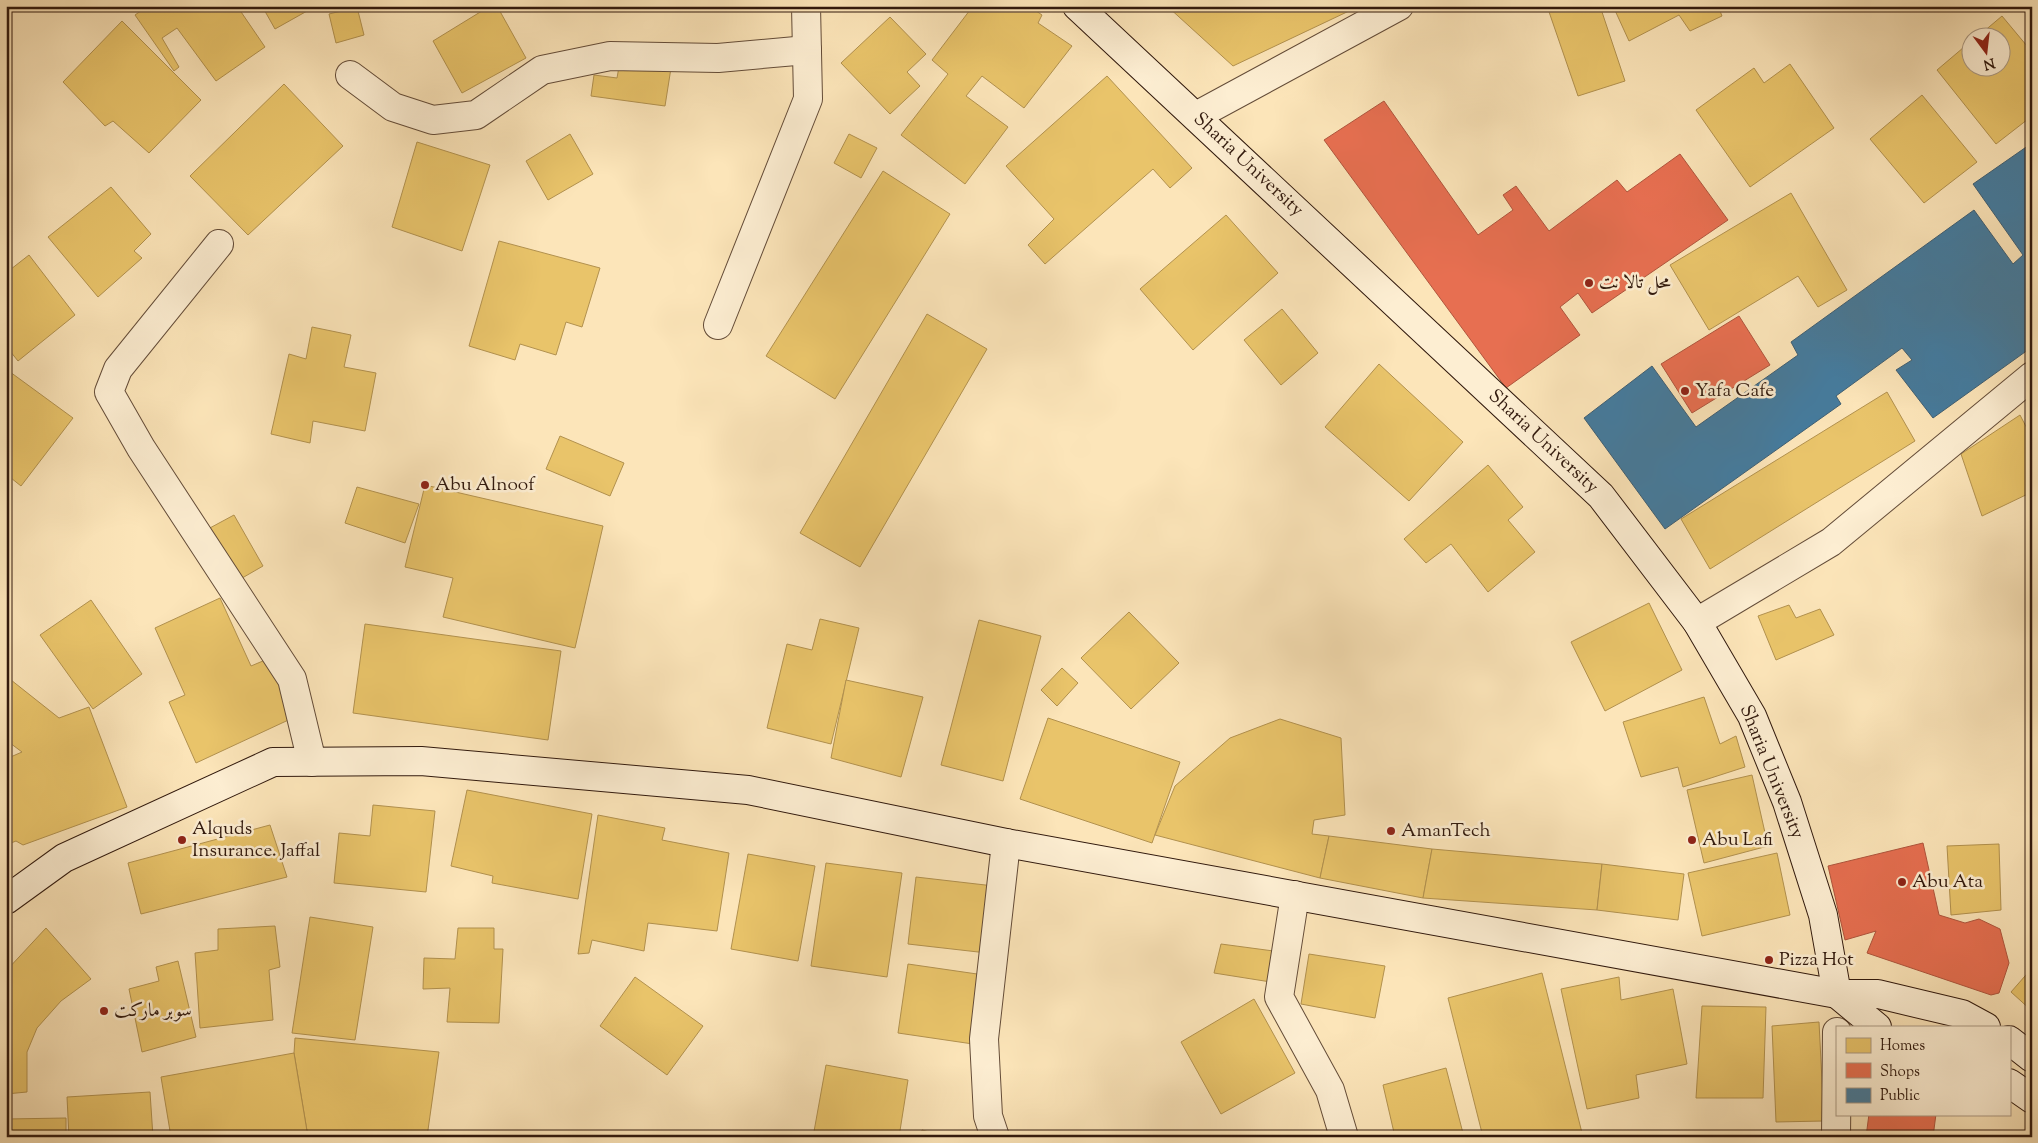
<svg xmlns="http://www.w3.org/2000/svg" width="2038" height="1143" font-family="'Sorts Mill Goudy',Amiri,serif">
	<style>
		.homes { fill: #e9c46a; stroke: #b2914e }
		.shops { fill: #e76f51; stroke: #b0553d }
		.public { fill: #457b9d; stroke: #3f5e72 }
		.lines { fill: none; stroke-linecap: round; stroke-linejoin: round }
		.street-casing { stroke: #644c38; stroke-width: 30 }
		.secondary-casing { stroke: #31190d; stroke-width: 30 }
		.street { stroke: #fdeed2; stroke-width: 28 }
		.secondary { stroke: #fdeed2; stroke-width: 28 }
		.poi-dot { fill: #8f2418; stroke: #fdeed2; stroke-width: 2 }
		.labels { text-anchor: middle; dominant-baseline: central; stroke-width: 5; stroke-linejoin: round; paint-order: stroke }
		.street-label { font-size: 19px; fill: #31190d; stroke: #fdeed2 }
		.poi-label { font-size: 19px; fill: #31190d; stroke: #fdeed2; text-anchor: start }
	</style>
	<rect width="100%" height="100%" fill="#fce5b9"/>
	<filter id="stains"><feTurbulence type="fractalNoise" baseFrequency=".004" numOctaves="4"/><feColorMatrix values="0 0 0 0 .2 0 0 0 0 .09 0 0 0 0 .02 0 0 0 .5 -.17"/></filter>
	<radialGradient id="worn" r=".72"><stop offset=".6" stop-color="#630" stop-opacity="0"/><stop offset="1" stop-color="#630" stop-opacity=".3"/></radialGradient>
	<g class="homes">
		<path d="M 148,6 L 237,6 L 265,47 L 216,81 L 177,28 L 162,38 L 179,67 L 174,71 L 135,15 Z"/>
		<path d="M 262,6 L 316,6 L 275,29 Z"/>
		<path d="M 490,6 L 497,6 L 526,58 L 462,93 L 433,41 Z"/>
		<path d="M 973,6 L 1029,6 L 1042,15 L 1038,23 L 1072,46 L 1024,108 L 982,76 L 966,96 L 1008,127 L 965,184 L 901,135 L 948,74 L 932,60 Z"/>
		<path d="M 1167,6 L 1347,6 L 1349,11 L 1233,66 Z"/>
		<path d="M 1547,6 L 1600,6 L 1625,81 L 1578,96 Z"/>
		<path d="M 1613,6 L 1718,6 L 1722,16 L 1690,31 L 1679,15 L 1629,41 Z"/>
		<path d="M 357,7 L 364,35 L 336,43 L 329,14 Z"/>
		<path d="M 2002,16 L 2032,52 L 2032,116 L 1996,144 L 1937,70 L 1970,42 L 1970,68 L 2000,68 L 2000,38 L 1976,38 Z"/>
		<path d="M 890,17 L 926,54 L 907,72 L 920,86 L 890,114 L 841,63 Z"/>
		<path d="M 122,21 L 201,100 L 149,153 L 113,121 L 105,126 L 63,82 Z"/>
		<path d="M 620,61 L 671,68 L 665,106 L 591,96 L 594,75 L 617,78 Z"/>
		<path d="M 1790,64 L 1834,128 L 1750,187 L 1696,110 L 1754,68 L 1764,83 Z"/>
		<path d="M 1107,76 L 1192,168 L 1170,188 L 1153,169 L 1045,264 L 1028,245 L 1054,219 L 1006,166 Z"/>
		<path d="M 284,84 L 343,146 L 248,235 L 190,176 Z"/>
		<path d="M 1922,95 L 1977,162 L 1924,203 L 1870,139 Z"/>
		<path d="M 570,134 L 593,174 L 548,200 L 526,161 Z"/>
		<path d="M 849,134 L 877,148 L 861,178 L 834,163 Z"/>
		<path d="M 417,142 L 490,165 L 462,251 L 392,227 Z"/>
		<path d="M 883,171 L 950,214 L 835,399 L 766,356 Z"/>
		<path d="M 111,187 L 151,234 L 134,251 L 142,258 L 98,297 L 48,237 Z"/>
		<path d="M 1791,193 L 1847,290 L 1818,307 L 1798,276 L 1709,330 L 1670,265 Z"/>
		<path d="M 1226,215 L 1278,273 L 1193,350 L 1140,289 Z"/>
		<path d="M 499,241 L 600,268 L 582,327 L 566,322 L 556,355 L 520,344 L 515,360 L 469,346 Z"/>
		<path d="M 29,255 L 75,315 L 18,361 L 6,346 L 6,273 Z"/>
		<path d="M 1282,309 L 1318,353 L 1281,385 L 1244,340 Z"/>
		<path d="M 927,314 L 987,349 L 860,567 L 800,533 Z"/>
		<path d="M 312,327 L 351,335 L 344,367 L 376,373 L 365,431 L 313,421 L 310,443 L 271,434 L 289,354 L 306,359 Z"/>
		<path d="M 1379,364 L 1463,442 L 1409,501 L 1325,427 Z"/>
		<path d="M 6,369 L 73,418 L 21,486 L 6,474 Z"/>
		<path d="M 1887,392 L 1915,441 L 1710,569 L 1681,519 Z"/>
		<path d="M 2020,415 L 2032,438 L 2032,492 L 1982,516 L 1961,454 Z"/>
		<path d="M 560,436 L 624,463 L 610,496 L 546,469 Z"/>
		<path d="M 1488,465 L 1523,507 L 1508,520 L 1535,552 L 1488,592 L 1451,544 L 1426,563 L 1404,539 Z"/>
		<path d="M 425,485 L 603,526 L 575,648 L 443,617 L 453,578 L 405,567 Z"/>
		<path d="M 357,487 L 419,504 L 405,543 L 345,523 Z"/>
		<path d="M 234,515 L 263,566 L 237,581 L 208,529 Z"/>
		<path d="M 220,598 L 251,666 L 270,658 L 297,716 L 196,763 L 169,702 L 185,695 L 155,628 Z"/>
		<path d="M 91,600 L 142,674 L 93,709 L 40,635 Z"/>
		<path d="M 1649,603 L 1682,670 L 1605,711 L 1571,642 Z"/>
		<path d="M 1789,605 L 1796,618 L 1820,609 L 1834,635 L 1776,660 L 1758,616 Z"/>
		<path d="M 1129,612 L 1179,663 L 1131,709 L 1081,658 Z"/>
		<path d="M 820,619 L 859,628 L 831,744 L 767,728 L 787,644 L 812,650 Z"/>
		<path d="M 979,620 L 1041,636 L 1003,781 L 941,765 Z"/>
		<path d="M 365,624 L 561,651 L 548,740 L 353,713 Z"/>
		<path d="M 1062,668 L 1078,683 L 1057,706 L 1041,690 Z"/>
		<path d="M 6,676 L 59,718 L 89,707 L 127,807 L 23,845 L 16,841 L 6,845 L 6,759 L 22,752 L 6,740 Z"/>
		<path d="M 846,680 L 923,697 L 901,777 L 831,758 Z"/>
		<path d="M 1704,697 L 1720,744 L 1736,736 L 1745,767 L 1683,787 L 1678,767 L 1641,777 L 1623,722 Z"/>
		<path d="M 1048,718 L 1180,762 L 1152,843 L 1020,799 Z"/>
		<path d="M 1280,719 L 1341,738 L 1345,815 L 1314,820 L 1312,834 L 1329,836 L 1320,878 L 1155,835 L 1175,786 L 1230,738 Z"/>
		<path d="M 1752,775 L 1768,846 L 1704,863 L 1687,790 Z"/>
		<path d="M 467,790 L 592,814 L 578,899 L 492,883 L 493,876 L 451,866 Z"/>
		<path d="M 373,805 L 435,811 L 426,892 L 334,883 L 339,833 L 370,836 Z"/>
		<path d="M 598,815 L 665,828 L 662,840 L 729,853 L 717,931 L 648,923 L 644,951 L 592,940 L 589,953 L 578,954 Z"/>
		<path d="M 270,825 L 287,877 L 141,914 L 128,863 Z"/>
		<path d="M 1329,836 L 1432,849 L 1423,898 L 1320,878 Z"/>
		<path d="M 1999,844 L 2001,910 L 1951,915 L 1947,846 Z"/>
		<path d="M 1432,849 L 1602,864 L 1597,910 L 1423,898 Z"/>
		<path d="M 1777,853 L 1790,915 L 1702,936 L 1688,873 Z"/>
		<path d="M 748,854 L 815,866 L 798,961 L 731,949 Z"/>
		<path d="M 826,863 L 902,873 L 887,977 L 811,966 Z"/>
		<path d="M 1602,864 L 1684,874 L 1678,920 L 1597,910 Z"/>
		<path d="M 916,877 L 994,886 L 987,953 L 908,944 Z"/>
		<path d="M 310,917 L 373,927 L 355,1040 L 292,1033 Z"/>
		<path d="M 275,926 L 280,967 L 269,970 L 273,1020 L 200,1028 L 195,953 L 218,950 L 218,929 Z"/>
		<path d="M 46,928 L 91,979 L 61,1001 L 37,1028 L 27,1052 L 27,1092 L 6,1094 L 6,971 Z"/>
		<path d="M 458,928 L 494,928 L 494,949 L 503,949 L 499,1023 L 447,1022 L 450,988 L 423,989 L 424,958 L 455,959 Z"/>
		<path d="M 1221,944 L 1281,952 L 1277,983 L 1214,973 Z"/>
		<path d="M 1309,954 L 1385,966 L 1375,1018 L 1301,1004 Z"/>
		<path d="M 178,961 L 196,1037 L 142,1052 L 129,989 L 159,981 L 156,967 Z"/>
		<path d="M 908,964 L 984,975 L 973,1044 L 898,1033 Z"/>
		<path d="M 2032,968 L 2032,1011 L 2011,992 Z"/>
		<path d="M 1542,973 L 1583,1137 L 1483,1137 L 1448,998 Z"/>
		<path d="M 635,977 L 703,1026 L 667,1075 L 600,1026 Z"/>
		<path d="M 1619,977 L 1621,1000 L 1673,989 L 1687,1064 L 1636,1075 L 1639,1098 L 1587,1109 L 1561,989 Z"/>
		<path d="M 1254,999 L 1295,1073 L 1221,1114 L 1181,1042 Z"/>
		<path d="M 1702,1006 L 1766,1007 L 1763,1098 L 1696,1098 Z"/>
		<path d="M 1819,1022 L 1824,1121 L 1776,1122 L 1772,1026 Z"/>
		<path d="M 295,1038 L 439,1052 L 427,1137 L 308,1137 L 294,1053 Z"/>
		<path d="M 294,1053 L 308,1137 L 171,1137 L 161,1077 Z"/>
		<path d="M 826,1065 L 908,1080 L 899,1137 L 813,1137 Z"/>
		<path d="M 1446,1068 L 1464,1137 L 1395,1137 L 1383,1085 Z"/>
		<path d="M 150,1092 L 153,1137 L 69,1137 L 67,1097 Z"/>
		<path d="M 66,1118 L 66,1137 L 6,1137 L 6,1119 Z"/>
		<path d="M 2030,1126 L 2032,1137 L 2025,1137 Z"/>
		<path d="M 922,1130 L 948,1137 L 920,1137 Z"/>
	</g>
	<g class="shops">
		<path d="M 1384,101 L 1478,235 L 1513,210 L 1503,195 L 1516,186 L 1549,231 L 1617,180 L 1627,192 L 1680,154 L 1728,220 L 1592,313 L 1578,293 L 1560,307 L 1580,335 L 1506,388 L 1324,140 Z"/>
		<path d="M 1739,316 L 1770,365 L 1692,413 L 1661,364 Z"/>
		<path d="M 1923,843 L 1939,915 L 1965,923 L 1979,919 L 2000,929 L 2009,963 L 1999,993 L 1991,995 L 1867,953 L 1876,931 L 1845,940 L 1828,866 Z"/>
		<path d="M 1869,1114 L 1936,1114 L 1933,1137 L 1866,1137 Z"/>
	</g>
	<path class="public" d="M 2032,143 L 2032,347 L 1933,418 L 1896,370 L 1912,360 L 1902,348 L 1836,396 L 1841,404 L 1665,529 L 1584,418 L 1652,366 L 1696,427 L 1798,355 L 1791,342 L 1974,210 L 2013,264 L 2023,255 L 1973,184 Z"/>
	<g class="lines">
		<defs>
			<g id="street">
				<path d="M 350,75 L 393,107 L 433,120 L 476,115 L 542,70 L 610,56 L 718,58 L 807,50"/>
				<path d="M 1196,116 L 1399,6"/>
				<path d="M 219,244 L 118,369 L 109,392 L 141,448 L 292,679 L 312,762"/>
				<path d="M 718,325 L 808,99 L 806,6"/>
				<path d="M 1697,622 L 1831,542 L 2032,376"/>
				<path d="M 1295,895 L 1279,997 L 1330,1090 L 1344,1137"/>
				<path d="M 995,1137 L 988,1116 L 984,1039 L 1006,843"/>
				<path d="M 1836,1137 L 1837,1032"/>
			</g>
			<g id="secondary">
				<path d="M 1077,6 L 1601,496 L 1697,622 L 1752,716 L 1787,802 L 1823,915 L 1837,994"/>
				<path d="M 6,900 L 64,858 L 273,762 L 421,761 L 748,790 L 1006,843 L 1837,994 L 1878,994 L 1962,1014 L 1986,1027"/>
				<path d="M 1837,994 L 1877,1027"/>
				<path d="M 2009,1040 L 2032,1058"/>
				<path d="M 2009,1083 L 2032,1099"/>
			</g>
		</defs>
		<use href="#street" class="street-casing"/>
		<use href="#secondary" class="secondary-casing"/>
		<use href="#street" class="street"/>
		<use href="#secondary" class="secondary"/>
	</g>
	<g class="poi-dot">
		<circle cx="1589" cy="283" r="5"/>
		<circle cx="1685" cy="391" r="5"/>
		<circle cx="425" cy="485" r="5"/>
		<circle cx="1391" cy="831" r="5"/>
		<circle cx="182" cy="840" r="5"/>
		<circle cx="1692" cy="840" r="5"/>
		<circle cx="1902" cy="882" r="5"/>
		<circle cx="1769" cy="960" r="5"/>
		<circle cx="104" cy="1011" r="5"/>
	</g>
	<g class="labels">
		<g class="street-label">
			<text transform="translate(1248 165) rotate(43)">Sharia University</text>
			<text transform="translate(1543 442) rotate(43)">Sharia University</text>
			<text transform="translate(1771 772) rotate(68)">Sharia University</text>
		</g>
		<g class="poi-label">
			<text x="1599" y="283">محل تالا نت</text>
			<text x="1695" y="391">Yafa Cafe</text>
			<text x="435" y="485">Abu Alnoof</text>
			<text x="192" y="829">Alquds<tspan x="192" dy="22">Insurance. Jaffal</tspan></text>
			<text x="1401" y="831">AmanTech</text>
			<text x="1702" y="840">Abu Lafi</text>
			<text x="1912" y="882">Abu Ata</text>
			<text x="1779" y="960">Pizza Hot</text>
			<text x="114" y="1011">سوبر ماركت</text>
		</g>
	</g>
	<rect width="2038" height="1143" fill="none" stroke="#fce5b9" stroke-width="25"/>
	<rect x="8" y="8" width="2023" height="1128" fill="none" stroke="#31190d" stroke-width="2.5"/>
	<rect x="12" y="12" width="2013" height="1118" fill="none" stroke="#31190d"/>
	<rect x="1836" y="1026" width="175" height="90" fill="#fdeed2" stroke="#ab9983"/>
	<rect x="1846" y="1038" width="25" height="15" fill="#e9c46a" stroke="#ab9983"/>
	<text x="1880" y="1050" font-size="15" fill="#31190d">Homes</text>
	<rect x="1846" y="1063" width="25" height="15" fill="#e76f51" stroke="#ab9983"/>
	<text x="1880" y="1076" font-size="15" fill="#31190d">Shops</text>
	<rect x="1846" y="1088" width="25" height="15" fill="#457b9d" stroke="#ab9983"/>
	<text x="1880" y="1100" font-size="15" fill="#31190d">Public</text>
	<g transform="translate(1986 52) rotate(165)"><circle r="24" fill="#fdeed2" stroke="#ab9983"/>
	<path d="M0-4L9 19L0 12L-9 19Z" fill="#8f2418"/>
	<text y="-8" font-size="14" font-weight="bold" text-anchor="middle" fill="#31190d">N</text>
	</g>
	<rect width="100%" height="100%" filter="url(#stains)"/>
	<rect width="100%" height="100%" fill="url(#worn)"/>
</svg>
